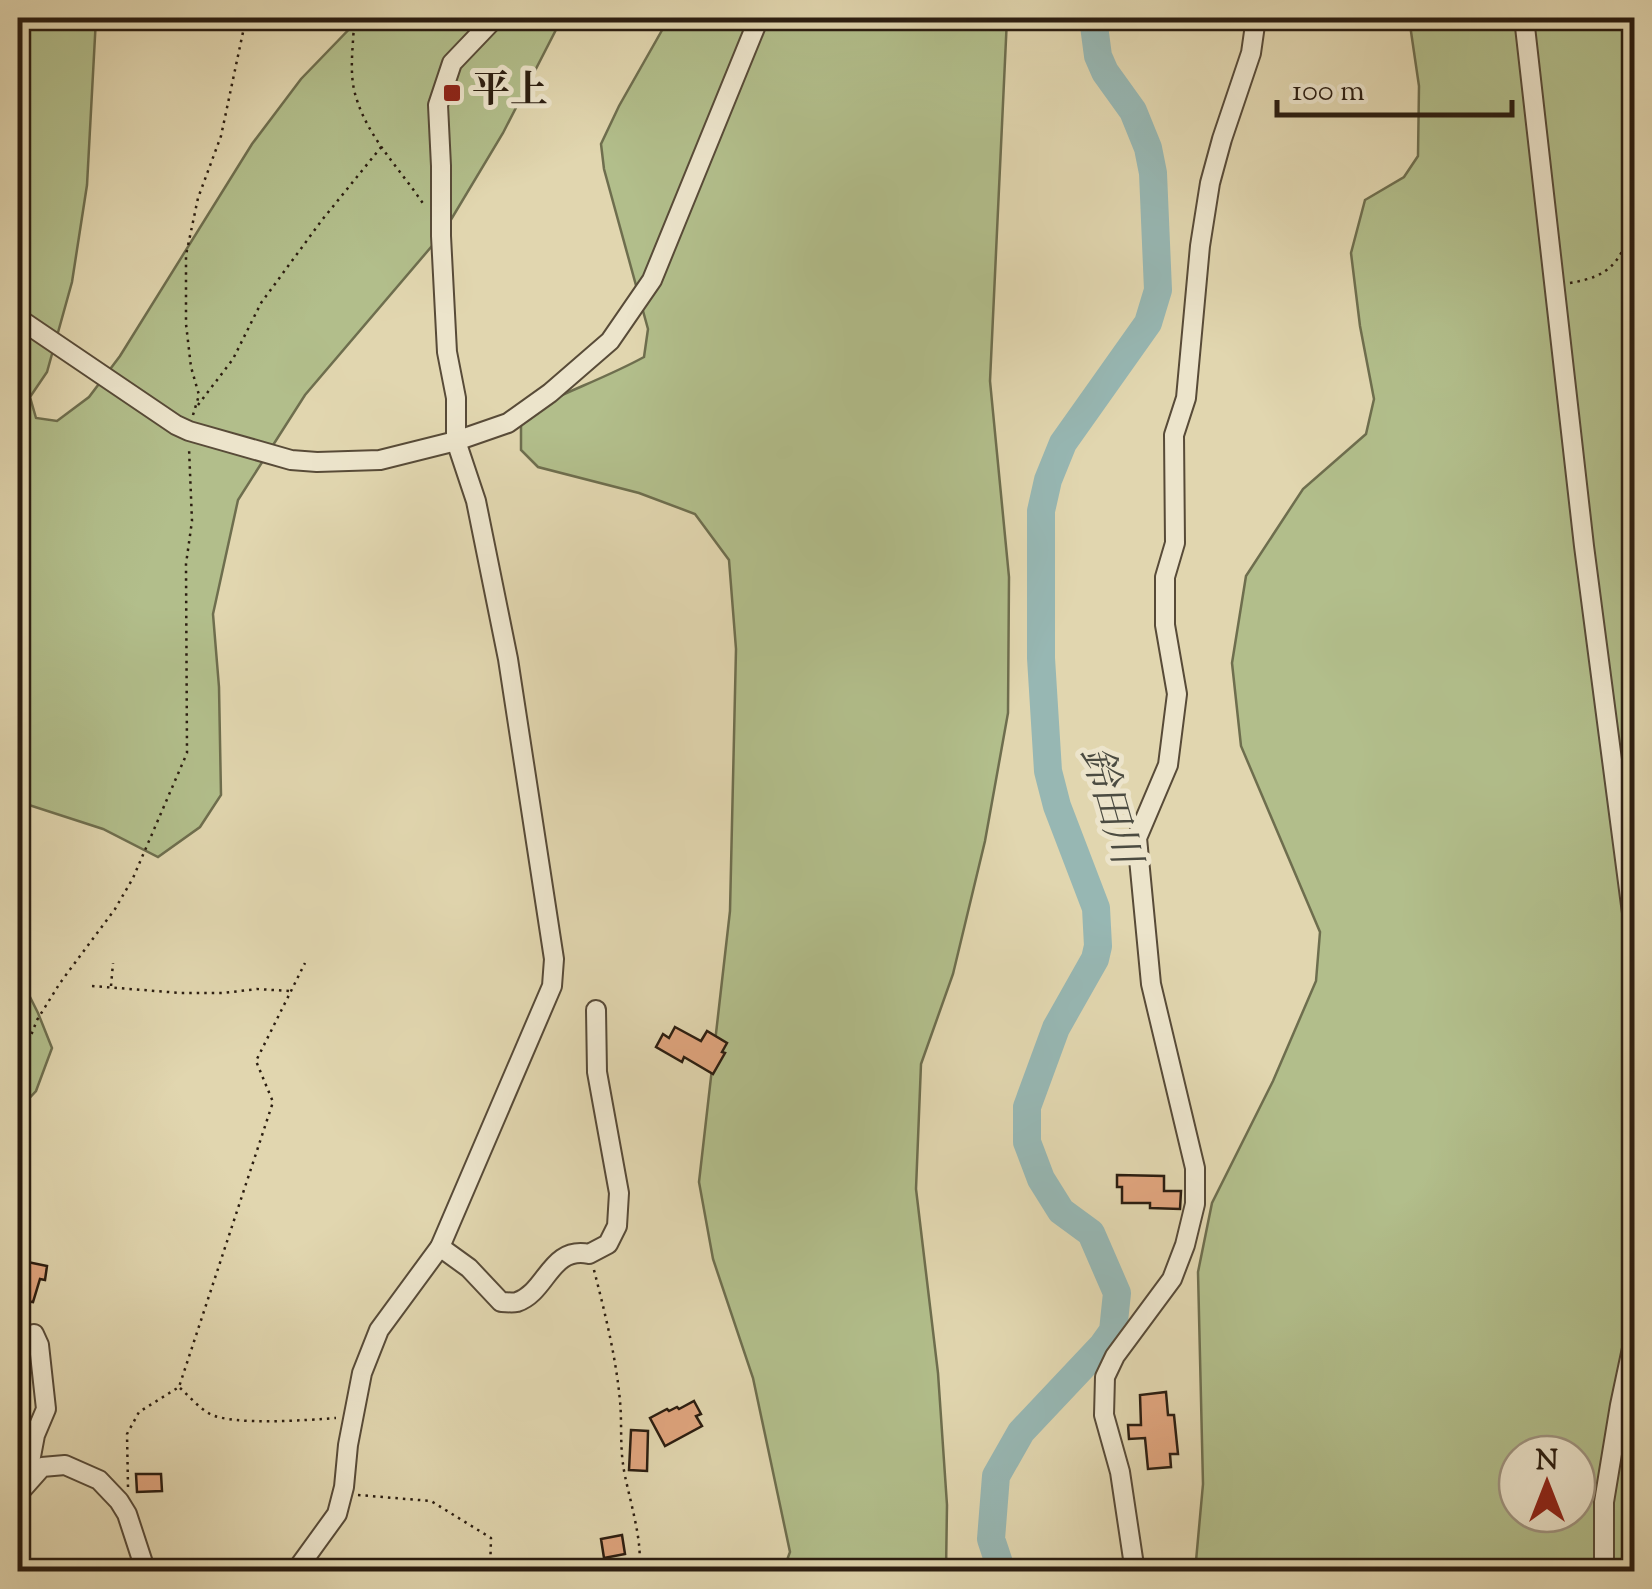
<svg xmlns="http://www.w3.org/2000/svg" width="1652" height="1589" font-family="'Sorts Mill Goudy','Noto Serif JP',serif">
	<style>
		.green { fill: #b2be8b; stroke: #6e6e4e; stroke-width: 2.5; fill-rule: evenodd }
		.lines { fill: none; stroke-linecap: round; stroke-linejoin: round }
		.river { stroke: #97b7b3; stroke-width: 28 }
		.building { fill: #e0a57e; stroke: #2b1d10; stroke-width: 2.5 }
		.minor-casing { stroke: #584b38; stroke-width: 22 }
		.path { stroke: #2b1d10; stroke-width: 2.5; stroke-dasharray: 2.5 5; stroke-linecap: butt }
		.minor { stroke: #ece4cb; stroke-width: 18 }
		.poi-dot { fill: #8f2418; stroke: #ece4cb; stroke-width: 4 }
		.labels { text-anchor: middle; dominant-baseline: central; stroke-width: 10; stroke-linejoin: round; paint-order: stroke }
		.poi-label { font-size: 38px; font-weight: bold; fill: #2b1d10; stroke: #ece4cb; text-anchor: start }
		.water-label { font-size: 40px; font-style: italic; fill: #4b4b41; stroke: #ece4cb }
	</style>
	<rect width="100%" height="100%" fill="#e1d6af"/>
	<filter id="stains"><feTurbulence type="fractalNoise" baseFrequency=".002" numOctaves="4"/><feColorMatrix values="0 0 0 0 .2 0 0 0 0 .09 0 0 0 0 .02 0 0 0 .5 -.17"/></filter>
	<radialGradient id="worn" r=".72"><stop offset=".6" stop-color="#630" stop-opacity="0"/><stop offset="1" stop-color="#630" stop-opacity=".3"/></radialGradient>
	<g class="green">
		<path d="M 18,18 L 96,18 L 87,185 L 72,282 L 47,372 L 30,397 L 36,418 L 57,421 L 89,397 L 120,356 L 252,144 L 301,79 L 360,18 L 562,18 L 503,133 L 443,233 L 305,395 L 238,500 L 213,614 L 219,687 L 221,795 L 200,827 L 158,857 L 103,829 L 26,804 L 18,804 Z"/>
		<path d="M 669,18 L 1007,18 L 990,381 L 1009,577 L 1008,713 L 985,841 L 953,974 L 921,1064 L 916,1189 L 938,1373 L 947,1505 L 946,1571 L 783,1571 L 790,1552 L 753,1378 L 713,1259 L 699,1182 L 730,911 L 736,649 L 729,560 L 695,514 L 639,493 L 538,467 L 521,450 L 521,415 C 561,393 604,379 644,357 L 648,329 L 604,169 L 601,144 L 619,106 Z"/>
		<path d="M 1409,18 L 1634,18 L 1634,1571 L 1195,1572 L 1203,1484 L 1198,1272 L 1212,1203 L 1273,1081 L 1316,981 L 1320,932 L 1241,746 L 1232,663 L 1246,576 L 1303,489 L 1366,434 L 1374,399 L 1360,326 L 1351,253 L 1365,200 L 1404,177 L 1418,156 L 1419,86 ZM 1517,1454 L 1577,1454 L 1577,1514 L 1517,1514 Z"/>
		<path d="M 18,973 L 38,1013 L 52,1048 L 36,1091 L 18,1110 Z"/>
	</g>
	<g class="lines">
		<path class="river" d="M 1002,1572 L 991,1539 L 996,1476 L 1021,1432 L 1103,1345 L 1113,1331 L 1117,1293 L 1091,1233 L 1061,1211 L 1041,1179 L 1027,1142 L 1027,1107 L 1056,1028 L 1095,959 L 1098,946 L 1096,908 L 1057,806 L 1048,771 L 1041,658 L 1041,511 L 1048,480 L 1063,443 L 1148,323 L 1158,290 L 1153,173 L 1148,148 L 1133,111 L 1105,72 L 1098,56 L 1093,18"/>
	</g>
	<g class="building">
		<path d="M 675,1027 L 701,1041 L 707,1031 L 727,1043 L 722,1052 L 725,1053 L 713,1074 L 684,1057 L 682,1062 L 656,1047 L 663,1034 L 669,1038 Z"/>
		<path d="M 1117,1175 L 1164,1176 L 1164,1191 L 1181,1191 L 1180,1209 L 1150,1208 L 1150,1203 L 1122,1203 L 1122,1187 L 1117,1187 Z"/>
		<path d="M 18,1260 L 47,1266 L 45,1280 L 40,1279 L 33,1302 L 18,1300 Z"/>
		<path d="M 1166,1392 L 1168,1415 L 1174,1415 L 1178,1454 L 1170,1454 L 1171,1467 L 1148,1469 L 1145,1438 L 1129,1439 L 1128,1425 L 1141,1425 L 1140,1395 Z"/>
		<path d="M 694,1401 L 701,1414 L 696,1416 L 702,1426 L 665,1446 L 650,1418 L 667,1409 L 669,1411 L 677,1407 L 679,1409 Z"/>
		<path d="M 631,1430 L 648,1431 L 647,1471 L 629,1470 Z"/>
		<path d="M 136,1474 L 161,1474 L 162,1491 L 137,1492 Z"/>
		<path d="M 622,1535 L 625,1554 L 604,1558 L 601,1539 Z"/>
	</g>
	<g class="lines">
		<defs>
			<g id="minor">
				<path d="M 1524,18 L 1584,546 L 1634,928"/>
				<path d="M 18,318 L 176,425 L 189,431 L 291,460 L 317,462 L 380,460 L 456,441 L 508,423 L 550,393 L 610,341 L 652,280 L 759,18"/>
				<path d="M 440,1247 L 469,1268 L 501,1302 C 506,1302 512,1303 517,1302 C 547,1292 550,1246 589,1254 L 608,1244 L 617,1226 L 619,1193 L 597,1072 L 596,1010"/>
				<path d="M 26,1483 L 35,1435 L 46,1409 L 39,1345 L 34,1334"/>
				<path d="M 18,1494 L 42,1467 L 65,1465 L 99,1480 L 119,1501 L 127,1514 L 146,1572"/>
				<path d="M 295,1572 L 337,1514 L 344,1487 L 348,1445 L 362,1373 L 379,1330 L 440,1247 L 552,986 L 554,959 L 508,659 L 476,501 L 456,441 L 456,398 L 447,352 L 441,236 L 441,166 L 438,105 L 452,63 L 495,18"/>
				<path d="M 1135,1572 L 1120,1472 L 1104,1415 L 1105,1377 L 1115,1356 L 1172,1279 L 1185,1245 L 1195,1204 L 1195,1168 L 1151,984 L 1137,838 L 1168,765 L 1177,694 L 1165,625 L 1165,577 L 1175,543 L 1174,435 L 1186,398 L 1200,246 L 1210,183 L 1222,139 L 1251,53 L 1256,18"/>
				<path d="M 1604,1572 L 1604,1502 L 1620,1405 L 1634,1339"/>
			</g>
		</defs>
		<use href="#minor" class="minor-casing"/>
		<g class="path">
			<path d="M 354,18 C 354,44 348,72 356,97 C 368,138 401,170 424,205"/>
			<path d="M 1570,283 C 1612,276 1619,262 1634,225"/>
			<path d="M 198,405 L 233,359 L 261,303 L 322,220 L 382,146"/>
			<path d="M 193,415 L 199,395 L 191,367 L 186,324 L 186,255 L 198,198 L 221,136 L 246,18"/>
			<path d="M 92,986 L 181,993 L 223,993 L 257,989 L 289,991"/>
			<path d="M 111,986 L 113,963"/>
			<path d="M 18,1069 L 37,1020 L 60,983 L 115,909 L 133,878 L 187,753 L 186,564 L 192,521 L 189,448"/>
			<path d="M 594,1270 C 605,1313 616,1357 620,1401 C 622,1422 620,1443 623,1464 C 626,1490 647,1550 637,1572"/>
			<path d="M 180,1388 C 190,1397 199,1408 210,1414 C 234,1426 307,1420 336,1418"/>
			<path d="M 128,1487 L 127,1434 L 139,1412 L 179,1387 L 273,1102 L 256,1061 L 305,963"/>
			<path d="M 358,1495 L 431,1501 L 491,1538 L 490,1572"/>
		</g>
		<use href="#minor" class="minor"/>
	</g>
	<rect class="poi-dot" x="442" y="83" width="20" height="20" rx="5"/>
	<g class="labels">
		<g class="poi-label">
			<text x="472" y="93">平上</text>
		</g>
		<g class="water-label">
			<text transform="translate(1108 806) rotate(74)">鈴田川</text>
		</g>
	</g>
	<rect width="1652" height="1589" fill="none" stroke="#e1d6af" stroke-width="60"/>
	<rect x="20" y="20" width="1612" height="1549" fill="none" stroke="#2b1d10" stroke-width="5"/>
	<rect x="30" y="30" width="1592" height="1529" fill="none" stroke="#2b1d10" stroke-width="2.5"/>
	<g transform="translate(1547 1484)"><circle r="48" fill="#ece4cb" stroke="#9f9480" stroke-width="2.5"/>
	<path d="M0-8L18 38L0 25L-18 38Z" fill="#8f2418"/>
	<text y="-15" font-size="28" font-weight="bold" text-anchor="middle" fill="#2b1d10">N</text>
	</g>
	<path d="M1277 100v15h235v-15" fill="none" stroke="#2b1d10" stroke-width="5"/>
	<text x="1292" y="100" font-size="30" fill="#2b1d10" stroke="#ece4cb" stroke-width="8" paint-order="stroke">100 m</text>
	<rect width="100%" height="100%" filter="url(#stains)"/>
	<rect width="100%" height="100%" fill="url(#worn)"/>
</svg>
